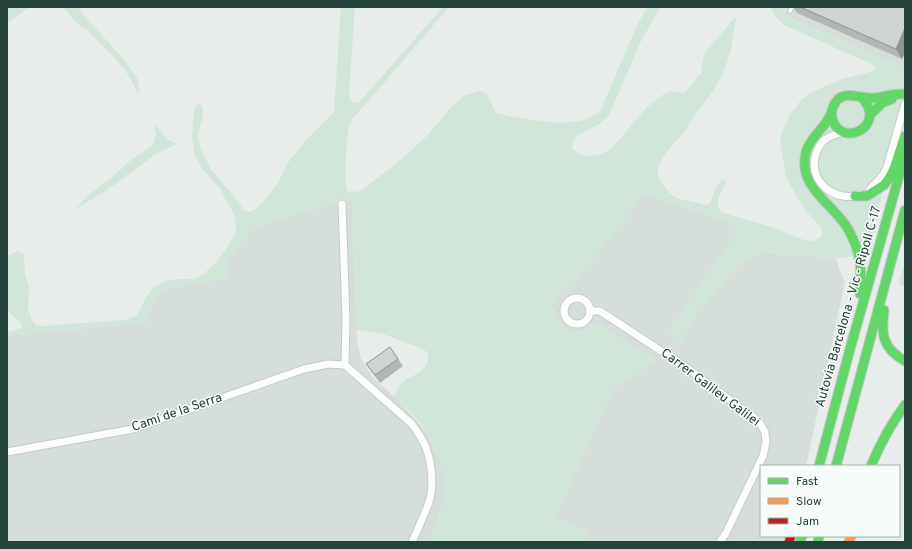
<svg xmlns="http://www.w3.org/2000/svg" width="912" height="549" font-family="Overpass,sans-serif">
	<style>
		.built { fill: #d6dedb }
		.green { fill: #d1e6d8 }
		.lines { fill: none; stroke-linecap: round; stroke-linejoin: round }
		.lane-casing { stroke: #c5cac8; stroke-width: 5.5 }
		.street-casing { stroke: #c5cac8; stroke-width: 9 }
		.fast-casing { stroke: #c3cbc8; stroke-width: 11 }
		.slow-casing { stroke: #c3cbc8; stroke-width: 11 }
		.jam-casing { stroke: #c3cbc8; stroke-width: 11 }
		.lane { stroke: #fcfcfc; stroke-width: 3.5 }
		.street { stroke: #fcfcfc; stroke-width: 7 }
		.fast { stroke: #63d668; stroke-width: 9 }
		.slow { stroke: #ff974d; stroke-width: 9 }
		.jam { stroke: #b3261e; stroke-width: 9 }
		.wall { fill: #b2b6b5 }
		.shaded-wall { fill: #919493 }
		.building { fill: #cfd4d2; stroke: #919493 }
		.labels { text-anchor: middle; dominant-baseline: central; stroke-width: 3; stroke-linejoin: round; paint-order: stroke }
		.street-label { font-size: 13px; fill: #24423a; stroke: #f7fbf9 }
	</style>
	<rect width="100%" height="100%" fill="#e8edeb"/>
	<g class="built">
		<path d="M 788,7 L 905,7 L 905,69 L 783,15 Z"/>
		<path d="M 645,194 L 730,222 L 734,224 L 736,227 L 737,234 L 735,238 L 713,266 L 673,325 L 671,332 L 683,340 L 688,325 L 699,311 L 737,267 L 751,257 L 762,252 L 836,258 L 839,269 L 845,282 L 806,466 L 761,466 L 761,536 L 787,536 L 785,542 L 582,542 L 587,532 L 555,517 L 612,390 L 656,361 L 600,326 L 579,331 L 573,331 L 566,329 L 559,324 L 556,319 L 552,305 L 554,298 L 559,292 L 575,279 Z"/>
		<path d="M 352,199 L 357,337 L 358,345 L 361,359 L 373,378 L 398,400 L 424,429 L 429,436 L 439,458 L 445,480 L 445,494 L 442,509 L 430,542 L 7,542 L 7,336 L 148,322 L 150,309 L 161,290 L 228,277 L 226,264 L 252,228 L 330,204 Z"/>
		<path d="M 905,261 L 905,287 L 899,283 Z"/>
	</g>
	<g class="green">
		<path d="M 7,7 L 30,7 L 7,23 Z"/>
		<path d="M 63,7 L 78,7 L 84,16 L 122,57 L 137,78 L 140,92 L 137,92 C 127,66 104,48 86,29 C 76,25 70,15 63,7 Z"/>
		<path d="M 341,7 L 355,7 L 349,95 L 351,101 L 354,103 L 360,101 L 362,99 L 443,7 L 449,7 L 372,97 L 352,119 L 349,126 L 347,137 L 345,181 L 347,191 L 350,192 L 361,191 L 404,157 L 427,136 L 453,105 L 464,96 L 479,91 L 486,93 L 496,113 C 519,119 564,127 587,119 C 591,117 596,114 600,111 L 639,21 L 648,7 L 661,7 L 642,39 L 609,115 L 598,125 L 590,128 L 575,138 L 573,141 L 572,148 C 575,151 578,154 582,155 C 589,157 602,154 608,151 C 611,149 614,146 617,142 L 647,107 L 664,94 L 670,91 L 685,93 L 701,73 L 703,59 L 706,52 L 729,24 L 736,17 L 731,49 L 725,69 L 714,90 L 692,119 L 685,131 L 665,154 L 658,167 L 658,174 L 661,182 L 670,193 L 676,198 L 707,205 L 710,203 L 716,187 L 721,181 L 724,179 L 726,182 C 723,192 711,205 723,213 L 772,227 L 797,237 L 804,240 L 813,241 L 819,238 L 822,235 L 822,231 L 821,228 L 806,211 L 796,195 L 786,177 L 780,142 L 782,131 L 789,116 L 796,107 L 800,101 L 812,92 L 839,80 L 870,72 L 876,69 L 875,66 L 872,64 L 846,53 L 831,46 L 786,26 L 777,19 L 770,7 L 788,7 L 784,16 L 905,69 L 905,90 L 882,195 L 868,255 L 836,258 L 766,252 L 762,252 L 755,255 L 737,267 L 691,321 L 683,340 L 680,344 L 677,345 C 671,340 670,333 673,325 L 713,266 L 735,238 L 737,231 L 734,224 L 730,222 L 645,194 C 622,222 600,251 577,278 C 570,285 559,289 554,299 C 552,304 553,308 554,314 C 561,338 582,330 600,326 L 657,361 L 612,390 L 555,517 L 587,532 L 582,542 L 430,542 C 436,526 444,509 445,492 C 446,475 434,441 424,428 C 415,417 405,406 394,397 C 396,392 398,386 402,383 C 410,375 430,371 428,357 C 428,353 426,351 423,349 L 383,334 L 357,330 L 352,199 L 330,204 L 252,228 L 226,264 L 228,277 L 161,290 L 150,309 L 148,322 L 7,336 L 7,332 L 21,328 L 22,325 C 17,317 10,316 7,307 L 7,256 L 18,251 L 24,254 L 25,274 L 29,287 L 28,308 L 32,320 L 36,325 L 42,326 L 124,320 L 137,316 C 148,293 152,281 180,279 C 187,279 194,280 200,276 C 210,271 227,249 232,239 C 234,235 237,229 236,225 C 236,217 231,209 227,202 C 225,198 223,193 220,189 C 211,178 200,169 195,155 C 190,141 193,121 195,107 L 200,103 L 203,108 L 203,115 L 198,135 L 201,149 L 207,162 L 210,168 L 227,188 L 244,210 L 250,212 L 256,209 L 270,194 L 278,183 L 287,164 L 304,142 L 334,112 Z"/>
		<path d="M 154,124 L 167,139 L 177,144 L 156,154 L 117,183 L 101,194 L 74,209 L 91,193 L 111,178 L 131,160 L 153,145 L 156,135 Z"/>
	</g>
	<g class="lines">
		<defs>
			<path id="lane" d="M 790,11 L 792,7"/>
			<g id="street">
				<path d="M 843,132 C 836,134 829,136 823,141 C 819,146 816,152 815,158 C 811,177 825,193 843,196 C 849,197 854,197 859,194"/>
				<path d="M 870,189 L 883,175 L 887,167 L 905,104"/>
				<path d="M 342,204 L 346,319 L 345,365"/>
				<circle cx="577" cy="311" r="13"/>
				<path d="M 590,311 L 600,311 L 684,366 L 756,419 L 761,425 L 765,432 L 766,442 L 763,456 L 726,533 L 720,542"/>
				<path d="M 345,365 L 412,424 C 417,432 423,439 426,448 C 432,464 434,486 429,502 C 424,516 418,529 412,542"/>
				<path d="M 7,452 L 133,429 L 304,369 L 328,364 L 345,365"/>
			</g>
			<g id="fast">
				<path d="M 861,97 C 864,100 867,103 868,107 C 878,130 842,145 833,121 C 831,116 831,112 833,107 C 841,87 858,99 874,98 C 884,97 893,93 904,94"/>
				<path d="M 831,114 C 829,117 827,121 825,124 C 818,133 809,141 806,152 C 797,188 833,203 848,229 C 861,252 862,268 860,294"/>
				<path d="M 871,114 L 882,103 L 892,99"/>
				<path d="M 855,196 L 867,196 L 884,185 L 890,177 L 895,166 L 905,136"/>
				<path d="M 884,310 C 881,334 882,348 905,361"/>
				<path d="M 819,466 L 850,349 L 905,155"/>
				<path d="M 836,466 L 905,210"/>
				<path d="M 871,466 C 880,444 891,424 905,405"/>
				<path d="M 800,542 L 802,536"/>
				<path d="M 818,542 L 819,536"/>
			</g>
			<path id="slow" d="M 849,542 L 851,536"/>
			<path id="jam" d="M 789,542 L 791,536"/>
		</defs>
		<use href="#lane" class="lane-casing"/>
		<use href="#street" class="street-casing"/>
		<use href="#fast" class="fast-casing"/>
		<use href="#slow" class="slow-casing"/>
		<use href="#jam" class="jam-casing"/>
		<use href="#lane" class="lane"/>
		<use href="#street" class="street"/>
		<use href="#fast" class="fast"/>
		<use href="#slow" class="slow"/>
		<use href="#jam" class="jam"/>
	</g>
	<g class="wall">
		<path d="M 793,7 L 905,7 L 902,59 L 797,13 Z"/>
		<path d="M 390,347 L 403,366 L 380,383 L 366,364 Z"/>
	</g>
	<path class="shaded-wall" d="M 905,28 L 905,53 L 902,59 L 896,49 Z"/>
	<g class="building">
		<path d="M 800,7 L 905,7 L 905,28 L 896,49 Z"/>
		<path d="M 390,347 L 398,359 L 375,375 L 366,364 Z"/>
	</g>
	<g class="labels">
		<g class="street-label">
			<text transform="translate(849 307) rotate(-74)">Autovia Barcelona - Vic - Ripoll C-17</text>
			<text transform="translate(710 388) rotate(37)">Carrer Galileu Galilei</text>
			<text transform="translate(177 413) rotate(-19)">Camí de la Serra</text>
		</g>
	</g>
	<rect width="912" height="549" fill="none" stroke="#24423a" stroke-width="16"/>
	<rect x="760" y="465" width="140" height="72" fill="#f7fbf9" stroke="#a3b1ad"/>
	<rect x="768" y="478" width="20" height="6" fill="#63d668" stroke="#a3b1ad"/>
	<text x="796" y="485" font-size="12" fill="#24423a">Fast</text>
	<rect x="768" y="498" width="20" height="6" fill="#ff974d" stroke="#a3b1ad"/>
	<text x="796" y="505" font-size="12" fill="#24423a">Slow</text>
	<rect x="768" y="518" width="20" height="6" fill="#b3261e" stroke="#a3b1ad"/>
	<text x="796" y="525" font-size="12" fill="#24423a">Jam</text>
</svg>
